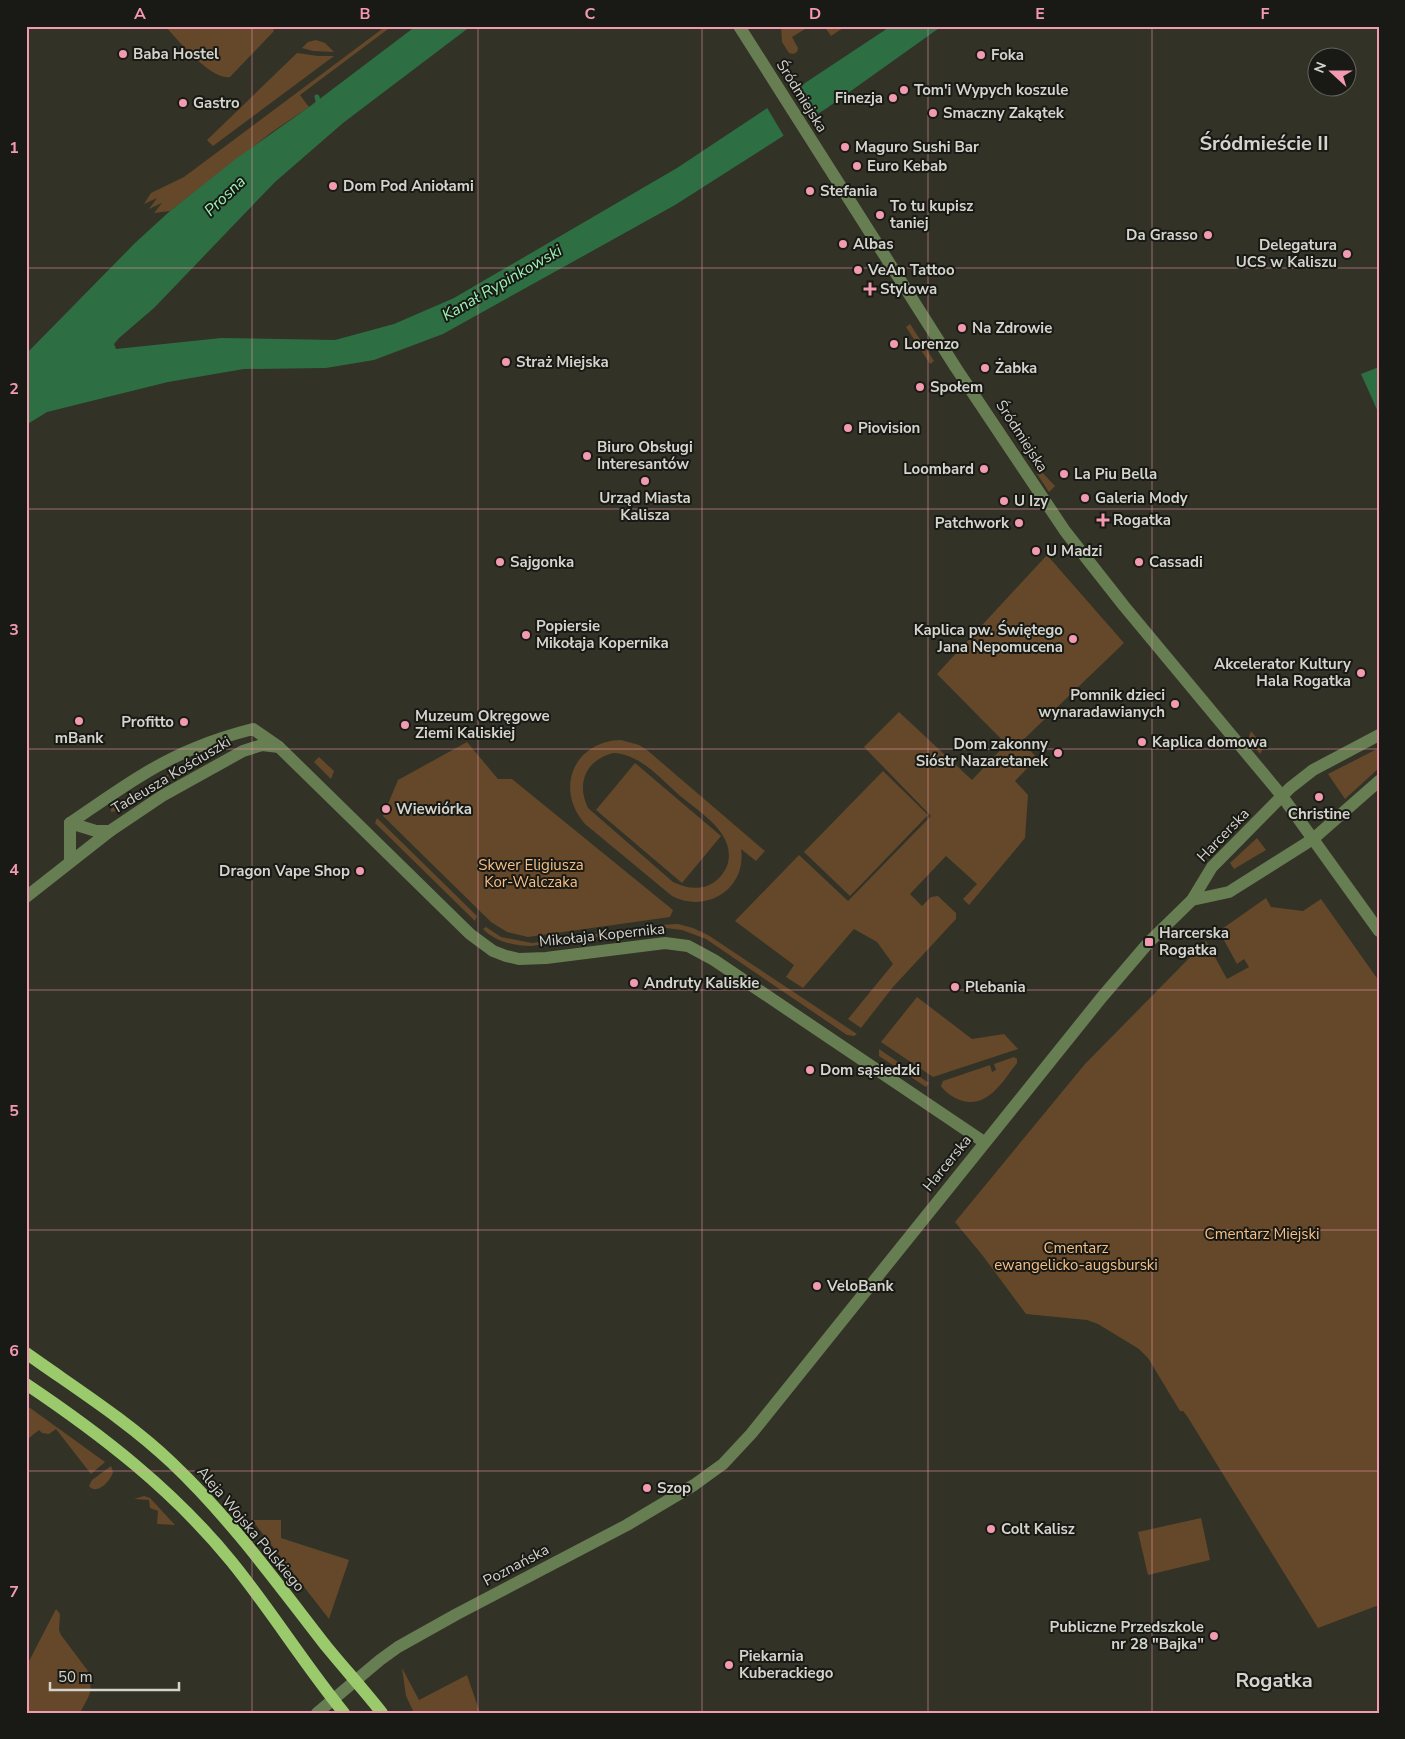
<svg xmlns="http://www.w3.org/2000/svg" width="1405" height="1739" font-family="'Nunito Sans',sans-serif">
	<style>
		.green { fill: #644829; fill-rule: evenodd }
		.water { fill: #2e6e43 }
		.pier { fill: #323227 }
		.lines { fill: none; stroke-linecap: round; stroke-linejoin: round }
		.stream { stroke: #2e6e43; stroke-width: 5 }
		.minor { stroke: #677e52; stroke-width: 12 }
		.major { stroke: #9bca6d; stroke-width: 12 }
		.grid { fill: none; stroke: #f29ab0; stroke-width: 1; stroke-opacity: 0.55 }
		.poi-dot { fill: #f29ab0; stroke: #191915; stroke-width: 2 }
		.labels { text-anchor: middle; dominant-baseline: central; stroke-width: 4; stroke-linejoin: round; paint-order: stroke }
		.poi-label { font-size: 15px; font-weight: bold; fill: #d4d4cd; stroke: #191915; text-anchor: start }
		.street-label { font-size: 15px; fill: #d4d4cd; stroke: #191915 }
		.park-label { font-size: 15px; fill: #f8c084; stroke: #191915 }
		.water-label { font-size: 16px; font-style: italic; fill: #99f3b2; stroke: #191915 }
		.district-label { font-size: 20px; font-weight: bold; fill: #d4d4cd; stroke: #191915 }
		.neatline { fill: none; stroke: #f29ab0; stroke-width: 2 }
		.grid-label { font-size: 16px; text-anchor: middle; font-weight: bold; fill: #f29ab0 }
	</style>
	<rect width="100%" height="100%" fill="#323227"/>
	<g class="green">
		<path d="M 165,26 L 272,26 L 274,31 L 230,77 C 211,81 177,39 165,26 Z"/>
		<path d="M 386,26 L 392,26 L 300,95 L 309,107 L 272,132 L 170,211 L 154,213 L 162,203 L 149,209 L 157,198 L 144,204 L 151,193 L 184,177 Z"/>
		<path d="M 781,26 L 810,26 L 792,37 L 798,48 L 797,52 L 793,54 L 789,53 L 782,42 Z"/>
		<path d="M 824,26 L 846,26 L 831,36 Z"/>
		<path d="M 316,40 L 325,43 L 334,52 L 313,51 L 302,48 L 308,42 Z"/>
		<path d="M 297,53 L 318,56 L 334,56 L 213,146 L 207,140 Z"/>
		<path d="M 910,324 L 934,361 L 930,364 L 906,327 Z"/>
		<path d="M 1041,471 L 1055,486 L 1049,492 L 1037,474 Z"/>
		<path d="M 1047,555 L 1124,643 L 1022,741 L 1037,758 L 1015,781 L 1028,795 L 1025,838 L 969,905 L 963,899 L 977,884 L 946,856 L 910,894 L 922,906 L 931,897 L 938,896 L 956,913 L 956,919 L 893,987 L 861,1028 L 848,1019 L 893,964 L 877,942 L 854,929 L 803,988 L 786,977 L 794,965 L 735,921 L 799,855 L 848,901 L 931,816 L 864,747 L 899,712 L 972,780 L 1006,744 L 937,674 Z"/>
		<path d="M 1251,731 L 1264,747 L 1260,754 L 1248,739 Z"/>
		<path d="M 621,740 L 639,745 L 647,750 L 765,851 L 756,861 L 741,849 C 747,889 706,914 672,896 L 585,824 C 554,789 574,741 621,740 ZM 613,753 C 640,754 660,778 679,795 C 699,812 738,834 727,866 C 724,873 719,879 713,883 C 700,891 686,888 673,882 L 588,808 C 576,783 586,760 613,753 Z"/>
		<path d="M 467,742 L 498,779 L 512,779 L 673,910 L 670,917 L 528,937 L 507,932 L 491,922 L 383,816 L 398,780 Z"/>
		<path d="M 1379,748 L 1379,768 L 1345,799 L 1328,774 Z"/>
		<path d="M 319,757 L 334,771 L 331,779 L 314,762 Z"/>
		<path d="M 635,763 L 721,836 L 682,883 L 596,810 Z"/>
		<path d="M 883,771 L 928,815 L 850,896 L 804,852 Z"/>
		<path d="M 167,775 L 169,775 L 168,777 C 153,788 129,810 111,812 L 111,809 L 131,794 Z"/>
		<path d="M 377,818 L 477,916 L 475,921 L 375,823 Z"/>
		<path d="M 1257,838 L 1266,850 L 1234,869 L 1230,863 Z"/>
		<path d="M 1266,898 L 1271,907 L 1303,911 L 1321,899 L 1379,981 L 1379,1605 L 1318,1628 L 1187,1416 L 1183,1411 L 1180,1411 L 1148,1358 L 1139,1349 L 1098,1324 L 1087,1320 L 1026,1314 L 983,1256 L 955,1222 L 1085,1064 L 1206,941 L 1227,979 L 1249,967 L 1244,959 L 1237,964 L 1219,931 Z"/>
		<path d="M 678,924 L 693,928 L 708,935 L 857,1034 L 854,1036 L 847,1035 L 706,939 L 682,930 L 666,928 L 531,946 C 514,946 496,942 483,929 L 486,927 L 501,937 L 532,943 L 658,925 Z"/>
		<path d="M 917,997 L 972,1039 L 1004,1034 L 1018,1049 L 933,1077 L 881,1042 Z"/>
		<path d="M 879,1049 L 929,1083 L 926,1087 L 879,1056 Z"/>
		<path d="M 1014,1057 L 1017,1059 L 1017,1063 C 1003,1081 987,1110 960,1100 C 952,1097 945,1092 941,1086 L 943,1081 L 990,1065 L 992,1072 L 996,1070 L 994,1064 Z"/>
		<path d="M 26,1405 L 105,1462 L 91,1474 L 56,1429 L 49,1434 L 42,1433 L 39,1430 L 29,1438 L 26,1435 Z"/>
		<path d="M 111,1466 L 113,1472 C 111,1480 97,1496 89,1486 L 92,1480 Z"/>
		<path d="M 144,1496 L 150,1498 L 175,1525 L 157,1524 L 158,1511 L 150,1508 L 149,1500 L 134,1499 Z"/>
		<path d="M 1201,1518 L 1210,1560 L 1148,1575 L 1138,1532 Z"/>
		<path d="M 252,1520 L 281,1520 L 281,1538 L 349,1560 L 329,1619 Z"/>
		<path d="M 56,1609 L 60,1614 L 59,1630 L 61,1635 L 88,1671 L 86,1673 C 96,1690 88,1697 80,1713 L 26,1713 L 26,1667 Z"/>
		<path d="M 402,1668 L 419,1700 L 467,1675 L 480,1713 L 414,1713 L 406,1696 Z"/>
	</g>
	<g class="water">
		<path d="M 416,26 L 471,26 L 343,123 L 275,182 L 154,308 L 119,338 L 114,344 L 116,349 L 221,338 L 335,340 L 394,324 L 454,298 L 677,168 L 891,26 L 942,26 L 827,108 L 675,205 L 443,334 L 374,360 L 326,368 L 244,369 L 168,382 L 47,412 L 26,425 L 26,354 L 135,243 L 170,211 L 237,158 L 309,107 Z"/>
		<path d="M 1379,367 L 1379,414 L 1361,374 Z"/>
	</g>
	<path class="pier" d="M 794,88 L 814,119 L 785,138 L 766,106 Z"/>
	<g class="lines">
		<path class="stream" d="M 317,97 L 318,101"/>
		<g class="minor">
			<path d="M 739,26 L 956,368 L 1065,531 L 1124,606 L 1282,796 L 1379,931"/>
			<path d="M 70,823 C 110,796 150,766 195,748 C 214,740 233,734 253,729 L 279,747 L 470,934 L 493,951 L 506,956 L 519,959 L 546,958 L 665,943 L 688,946 L 714,960 L 984,1142"/>
			<path d="M 70,823 L 96,831 L 110,831"/>
			<path d="M 70,823 L 70,862"/>
			<path d="M 26,897 L 110,831 L 162,796 L 243,751 L 262,745 L 279,747"/>
			<path d="M 1192,900 L 1229,892 L 1313,839 L 1379,781"/>
			<path d="M 317,1713 L 380,1660 L 398,1647 L 457,1614 L 627,1525 L 694,1485 L 723,1464 L 751,1434 L 1102,997 L 1149,942 L 1192,900 L 1212,867 L 1290,788 L 1313,770 L 1379,735"/>
		</g>
		<g class="major">
			<path d="M 26,1353 C 75,1388 128,1421 172,1463 C 230,1518 277,1583 326,1646 C 344,1668 364,1690 382,1713"/>
			<path d="M 26,1384 C 102,1435 173,1490 231,1561 C 271,1610 304,1664 344,1713"/>
		</g>
	</g>
	<path class="grid" d="M 252,26 L 252,1713M 478,26 L 478,1713M 702,26 L 702,1713M 928,26 L 928,1713M 1152,26 L 1152,1713M 26,268 L 1379,268M 26,509 L 1379,509M 26,749 L 1379,749M 26,990 L 1379,990M 26,1230 L 1379,1230M 26,1471 L 1379,1471"/>
	<g class="poi-dot">
		<circle cx="123" cy="54" r="5"/>
		<circle cx="981" cy="55" r="5"/>
		<circle cx="904" cy="90" r="5"/>
		<circle cx="893" cy="98" r="5"/>
		<circle cx="183" cy="103" r="5"/>
		<circle cx="933" cy="113" r="5"/>
		<circle cx="845" cy="147" r="5"/>
		<circle cx="857" cy="166" r="5"/>
		<circle cx="333" cy="186" r="5"/>
		<circle cx="810" cy="191" r="5"/>
		<circle cx="880" cy="215" r="5"/>
		<circle cx="1208" cy="235" r="5"/>
		<circle cx="843" cy="244" r="5"/>
		<circle cx="1347" cy="254" r="5"/>
		<circle cx="858" cy="270" r="5"/>
		<path d="M867.5 281.5h5v5h5v5h-5v5h-5v-5h-5v-5h5z"/>
		<circle cx="962" cy="328" r="5"/>
		<circle cx="894" cy="344" r="5"/>
		<circle cx="506" cy="362" r="5"/>
		<circle cx="985" cy="368" r="5"/>
		<circle cx="920" cy="387" r="5"/>
		<circle cx="848" cy="428" r="5"/>
		<circle cx="587" cy="456" r="5"/>
		<circle cx="984" cy="469" r="5"/>
		<circle cx="1064" cy="474" r="5"/>
		<circle cx="645" cy="481" r="5"/>
		<circle cx="1085" cy="498" r="5"/>
		<circle cx="1004" cy="501" r="5"/>
		<path d="M1100.5 512.5h5v5h5v5h-5v5h-5v-5h-5v-5h5z"/>
		<circle cx="1019" cy="523" r="5"/>
		<circle cx="1036" cy="551" r="5"/>
		<circle cx="500" cy="562" r="5"/>
		<circle cx="1139" cy="562" r="5"/>
		<circle cx="526" cy="635" r="5"/>
		<circle cx="1073" cy="639" r="5"/>
		<circle cx="1361" cy="673" r="5"/>
		<circle cx="1175" cy="704" r="5"/>
		<circle cx="79" cy="721" r="5"/>
		<circle cx="184" cy="722" r="5"/>
		<circle cx="405" cy="725" r="5"/>
		<circle cx="1142" cy="742" r="5"/>
		<circle cx="1058" cy="753" r="5"/>
		<circle cx="1319" cy="797" r="5"/>
		<circle cx="386" cy="809" r="5"/>
		<circle cx="360" cy="871" r="5"/>
		<rect x="1144" y="937" width="10" height="10" rx="2.5"/>
		<circle cx="634" cy="983" r="5"/>
		<circle cx="955" cy="987" r="5"/>
		<circle cx="810" cy="1070" r="5"/>
		<circle cx="817" cy="1286" r="5"/>
		<circle cx="647" cy="1488" r="5"/>
		<circle cx="991" cy="1529" r="5"/>
		<circle cx="1214" cy="1636" r="5"/>
		<circle cx="729" cy="1665" r="5"/>
	</g>
	<g class="labels">
		<g class="poi-label">
			<text x="133" y="54">Baba Hostel</text>
			<text x="991" y="55">Foka</text>
			<text x="914" y="90">Tom'i Wypych koszule</text>
			<text x="883" y="98" text-anchor="end">Finezja</text>
			<text x="193" y="103">Gastro</text>
			<text x="943" y="113">Smaczny Zakątek</text>
			<text x="855" y="147">Maguro Sushi Bar</text>
			<text x="867" y="166">Euro Kebab</text>
			<text x="343" y="186">Dom Pod Aniołami</text>
			<text x="820" y="191">Stefania</text>
			<text x="890" y="206">To tu kupisz<tspan x="890" dy="17">taniej</tspan></text>
			<text x="1198" y="235" text-anchor="end">Da Grasso</text>
			<text x="853" y="244">Albas</text>
			<text x="1337" y="245" text-anchor="end">Delegatura<tspan x="1337" dy="17">UCS w Kaliszu</tspan></text>
			<text x="868" y="270">VeAn Tattoo</text>
			<text x="880" y="289">Stylowa</text>
			<text x="972" y="328">Na Zdrowie</text>
			<text x="904" y="344">Lorenzo</text>
			<text x="516" y="362">Straż Miejska</text>
			<text x="995" y="368">Żabka</text>
			<text x="930" y="387">Społem</text>
			<text x="858" y="428">Piovision</text>
			<text x="597" y="447">Biuro Obsługi<tspan x="597" dy="17">Interesantów</tspan></text>
			<text x="974" y="469" text-anchor="end">Loombard</text>
			<text x="1074" y="474">La Piu Bella</text>
			<text x="645" y="498" text-anchor="middle">Urząd Miasta<tspan x="645" dy="17">Kalisza</tspan></text>
			<text x="1095" y="498">Galeria Mody</text>
			<text x="1014" y="501">U Izy</text>
			<text x="1113" y="520">Rogatka</text>
			<text x="1009" y="523" text-anchor="end">Patchwork</text>
			<text x="1046" y="551">U Madzi</text>
			<text x="510" y="562">Sajgonka</text>
			<text x="1149" y="562">Cassadi</text>
			<text x="536" y="626">Popiersie<tspan x="536" dy="17">Mikołaja Kopernika</tspan></text>
			<text x="1063" y="630" text-anchor="end">Kaplica pw. Świętego<tspan x="1063" dy="17">Jana Nepomucena</tspan></text>
			<text x="1351" y="664" text-anchor="end">Akcelerator Kultury<tspan x="1351" dy="17">Hala Rogatka</tspan></text>
			<text x="1165" y="695" text-anchor="end">Pomnik dzieci<tspan x="1165" dy="17">wynaradawianych</tspan></text>
			<text x="415" y="716">Muzeum Okręgowe<tspan x="415" dy="17">Ziemi Kaliskiej</tspan></text>
			<text x="174" y="722" text-anchor="end">Profitto</text>
			<text x="79" y="738" text-anchor="middle">mBank</text>
			<text x="1152" y="742">Kaplica domowa</text>
			<text x="1048" y="744" text-anchor="end">Dom zakonny<tspan x="1048" dy="17">Sióstr Nazaretanek</tspan></text>
			<text x="396" y="809">Wiewiórka</text>
			<text x="1319" y="814" text-anchor="middle">Christine</text>
			<text x="350" y="871" text-anchor="end">Dragon Vape Shop</text>
			<text x="1159" y="933">Harcerska<tspan x="1159" dy="17">Rogatka</tspan></text>
			<text x="644" y="983">Andruty Kaliskie</text>
			<text x="965" y="987">Plebania</text>
			<text x="820" y="1070">Dom sąsiedzki</text>
			<text x="827" y="1286">VeloBank</text>
			<text x="657" y="1488">Szop</text>
			<text x="1001" y="1529">Colt Kalisz</text>
			<text x="1204" y="1627" text-anchor="end">Publiczne Przedszkole<tspan x="1204" dy="17">nr 28 "Bajka"</tspan></text>
			<text x="739" y="1656">Piekarnia<tspan x="739" dy="17">Kuberackiego</tspan></text>
		</g>
		<g class="street-label">
			<text transform="translate(802 96) rotate(58)">Śródmiejska</text>
			<text transform="translate(1022 436) rotate(57)">Śródmiejska</text>
			<text transform="translate(171 775) rotate(-31)">Tadeusza Kościuszki</text>
			<text transform="translate(1223 835) rotate(-46)">Harcerska</text>
			<text transform="translate(602 935) rotate(-6)">Mikołaja Kopernika</text>
			<text transform="translate(947 1163) rotate(-51)">Harcerska</text>
			<text transform="translate(251 1529) rotate(50)">Aleja Wojska Polskiego</text>
			<text transform="translate(516 1565) rotate(-28)">Poznańska</text>
		</g>
		<g class="park-label">
			<text x="531" y="865">Skwer Eligiusza<tspan x="531" dy="17">Kor-Walczaka</tspan></text>
			<text x="1262" y="1234">Cmentarz Miejski</text>
			<text x="1076" y="1248">Cmentarz<tspan x="1076" dy="17">ewangelicko-augsburski</tspan></text>
		</g>
		<g class="water-label">
			<text transform="translate(225 196) rotate(-44)">Prosna</text>
			<text transform="translate(502 283) rotate(-30)">Kanał Rypinkowski</text>
		</g>
		<g class="district-label">
			<text x="1264" y="143">Śródmieście II</text>
			<text x="1274" y="1680">Rogatka</text>
		</g>
	</g>
	<rect width="1405" height="1739" fill="none" stroke="#191915" stroke-width="55"/>
	<g transform="translate(1332 72) rotate(291)"><circle r="24" fill="#191915" stroke="#64645f"/>
	<path d="M0-4L9 19L0 12L-9 19Z" fill="#f29ab0"/>
	<text y="-8" font-size="14" font-weight="bold" text-anchor="middle" fill="#d4d4cd">N</text>
	</g>
	<path d="M50 1682v8h129v-8" fill="none" stroke="#d4d4cd" stroke-width="2.5"/>
	<text x="58" y="1682" font-size="15" fill="#d4d4cd" stroke="#191915" stroke-width="4" paint-order="stroke">50 m</text>
	<rect x="28" y="28" width="1350" height="1684" class="neatline"/>
	<g class="grid-label">
		<text x="140" y="19">A</text>
		<text x="365" y="19">B</text>
		<text x="590" y="19">C</text>
		<text x="815" y="19">D</text>
		<text x="1040" y="19">E</text>
		<text x="1265" y="19">F</text>
		<text x="14" y="153">1</text>
		<text x="14" y="394">2</text>
		<text x="14" y="635">3</text>
		<text x="14" y="875">4</text>
		<text x="14" y="1116">5</text>
		<text x="14" y="1356">6</text>
		<text x="14" y="1597">7</text>
	</g>
</svg>
